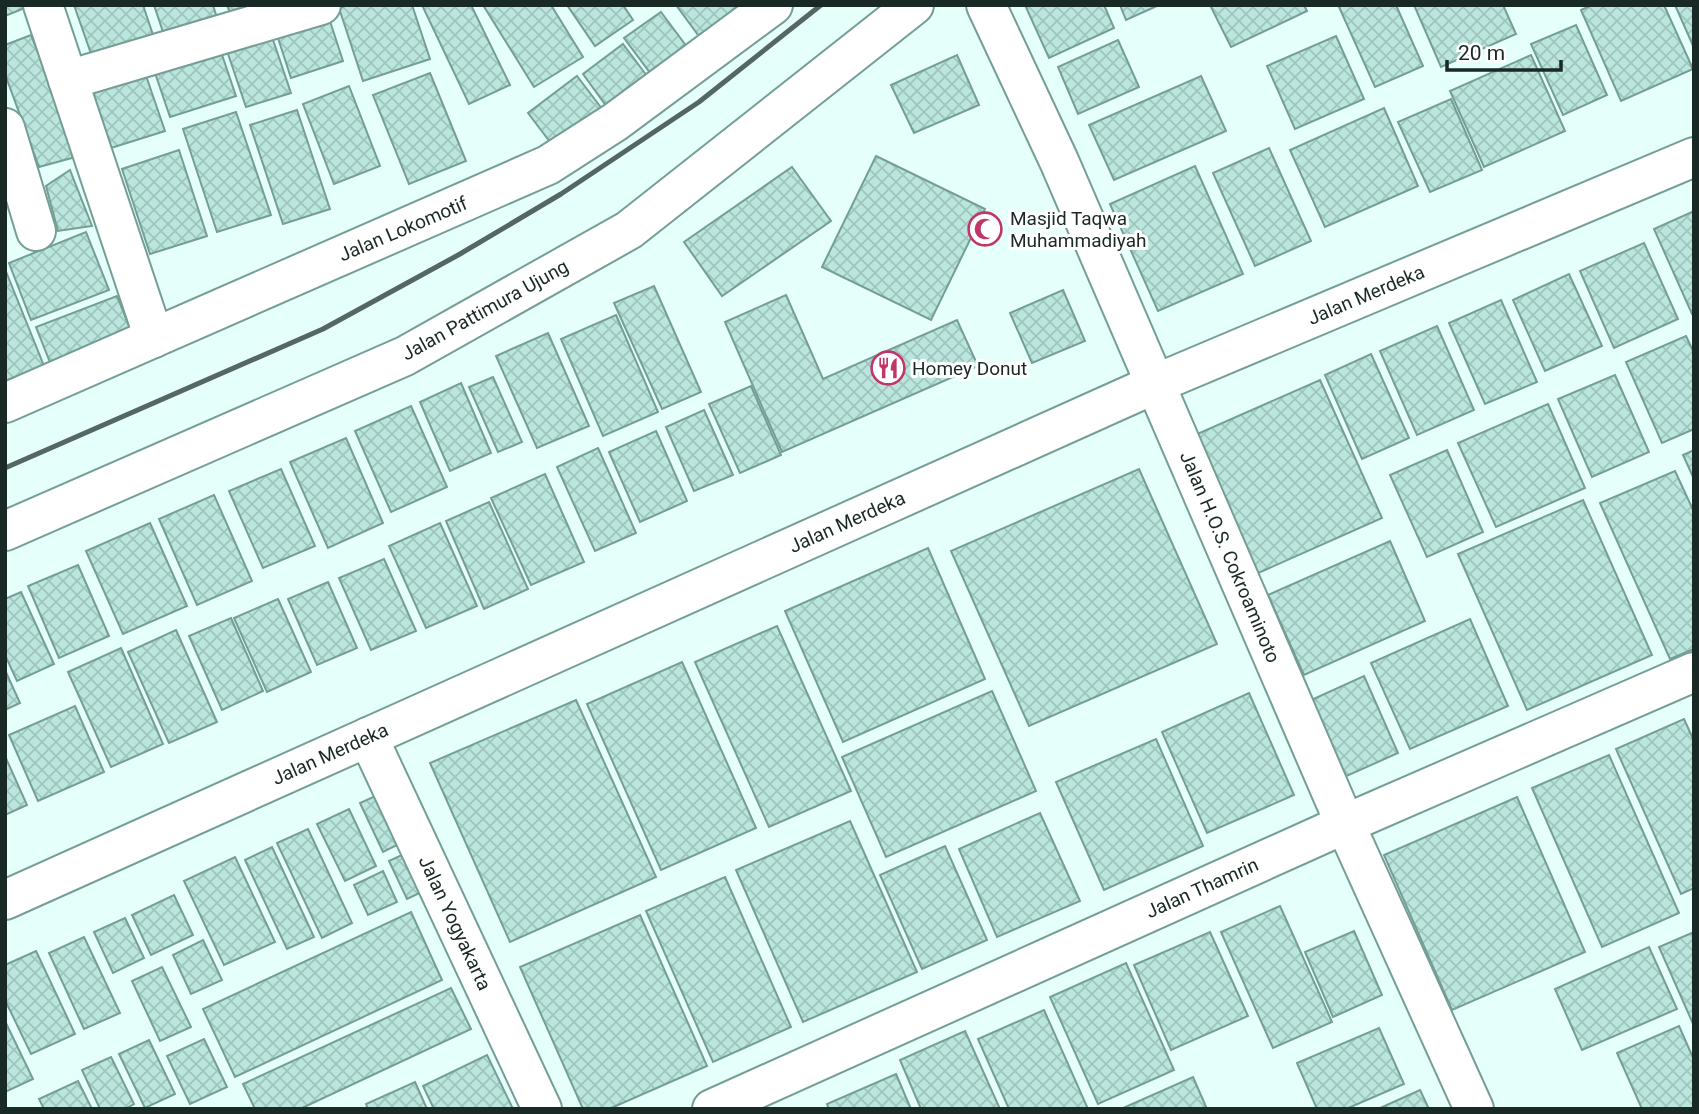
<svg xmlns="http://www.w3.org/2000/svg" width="1699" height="1114" font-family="Roboto,sans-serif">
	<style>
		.building { fill: url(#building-cross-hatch); stroke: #749e96; stroke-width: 2 }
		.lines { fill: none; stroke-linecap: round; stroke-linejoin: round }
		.minor-casing { stroke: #749e96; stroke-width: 42 }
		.tertiary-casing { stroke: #749e96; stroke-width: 42 }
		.primary-casing { stroke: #749e96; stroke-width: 42 }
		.minor { stroke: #fff; stroke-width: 38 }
		.tertiary { stroke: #fff; stroke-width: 38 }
		.primary { stroke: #fff; stroke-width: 38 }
		.rail { stroke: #546764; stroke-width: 5 }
		.labels { text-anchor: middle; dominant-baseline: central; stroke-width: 6; stroke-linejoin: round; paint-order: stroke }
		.poi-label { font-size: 19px; fill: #182926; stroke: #fff; text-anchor: start }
		.street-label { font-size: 19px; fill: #182926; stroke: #fff }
	</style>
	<defs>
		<pattern id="building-cross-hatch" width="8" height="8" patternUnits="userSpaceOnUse" patternTransform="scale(1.75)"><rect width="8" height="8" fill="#bae6de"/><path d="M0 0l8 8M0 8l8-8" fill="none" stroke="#9fc5be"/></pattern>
	</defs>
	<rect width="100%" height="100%" fill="#e5fffa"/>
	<g class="building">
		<path d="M 5,5 L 32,5 L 5,16 Z"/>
		<path d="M 74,5 L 143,5 L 157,47 L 96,68 Z"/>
		<path d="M 154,5 L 213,5 L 220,28 L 168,47 Z"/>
		<path d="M 227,5 L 273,5 L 234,24 Z"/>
		<path d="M 348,5 L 412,5 L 430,59 L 363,81 L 339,8 Z"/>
		<path d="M 422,5 L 471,5 L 510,85 L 469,104 Z"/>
		<path d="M 483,5 L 551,5 L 583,57 L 534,87 Z"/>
		<path d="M 567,5 L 623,5 L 633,20 L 595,46 Z"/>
		<path d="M 676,5 L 734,5 L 742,15 L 704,43 Z"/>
		<path d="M 1025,5 L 1104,5 L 1114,28 L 1049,58 Z"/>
		<path d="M 1120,5 L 1159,5 L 1126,20 Z"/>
		<path d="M 1210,5 L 1304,5 L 1307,11 L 1231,47 Z"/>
		<path d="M 1343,5 L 1396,5 L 1423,66 L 1375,87 L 1339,7 Z"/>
		<path d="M 1414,5 L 1503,5 L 1516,34 L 1441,67 Z"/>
		<path d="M 1592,5 L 1664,5 L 1693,69 L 1621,101 L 1581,10 Z"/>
		<path d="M 1675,5 L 1694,5 L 1694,48 Z"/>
		<path d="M 327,12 L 343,61 L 291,78 L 275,29 Z"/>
		<path d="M 661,12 L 690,51 L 654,78 L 624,38 Z"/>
		<path d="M 1576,25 L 1607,95 L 1563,115 L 1531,44 Z"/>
		<path d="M 269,28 L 291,93 L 246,107 L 224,42 Z"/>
		<path d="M 31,35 L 79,156 L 39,167 L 5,74 L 5,45 Z"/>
		<path d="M 1336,36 L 1364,99 L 1295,129 L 1267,66 Z"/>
		<path d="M 1118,40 L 1139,87 L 1078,114 L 1058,67 Z"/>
		<path d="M 623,44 L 656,88 L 615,118 L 583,74 Z"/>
		<path d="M 219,46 L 236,96 L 170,117 L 153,67 Z"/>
		<path d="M 957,55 L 979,105 L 914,133 L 891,85 Z"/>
		<path d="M 1531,55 L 1565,131 L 1484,167 L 1450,91 Z"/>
		<path d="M 142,64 L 165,131 L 111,148 L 89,81 Z"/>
		<path d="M 430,73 L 466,161 L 409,184 L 373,95 Z"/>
		<path d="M 577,76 L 609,118 L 560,155 L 528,113 Z"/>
		<path d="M 1201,76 L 1226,131 L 1114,180 L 1089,125 Z"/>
		<path d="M 349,86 L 380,166 L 334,184 L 303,104 Z"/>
		<path d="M 1451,99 L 1482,170 L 1430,192 L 1398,122 Z"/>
		<path d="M 1384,108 L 1418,186 L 1325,227 L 1290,150 Z"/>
		<path d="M 297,110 L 330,209 L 283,224 L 250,125 Z"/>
		<path d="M 236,112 L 271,215 L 217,232 L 183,129 Z"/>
		<path d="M 1269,148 L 1311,241 L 1255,266 L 1213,173 Z"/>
		<path d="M 179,150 L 207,236 L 150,254 L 122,169 Z"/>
		<path d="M 876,156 L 985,209 L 931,320 L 822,267 Z"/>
		<path d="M 1195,166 L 1243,274 L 1158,311 L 1110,204 Z"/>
		<path d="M 792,167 L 831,221 L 722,296 L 684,242 Z"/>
		<path d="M 70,170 L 92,226 L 58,231 L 46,186 Z"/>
		<path d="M 1694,211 L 1694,313 L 1692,314 L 1654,229 Z"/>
		<path d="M 86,232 L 109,290 L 31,320 L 9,263 Z"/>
		<path d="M 1644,243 L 1678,319 L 1614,348 L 1580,271 Z"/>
		<path d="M 5,269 L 44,366 L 5,381 Z"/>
		<path d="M 1569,274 L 1602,346 L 1545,371 L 1513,300 Z"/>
		<path d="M 654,286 L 701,392 L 662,409 L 614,303 Z"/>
		<path d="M 1063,290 L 1085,341 L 1032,363 L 1010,313 Z"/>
		<path d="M 786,295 L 823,379 L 957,320 L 978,366 L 782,452 L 725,322 Z"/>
		<path d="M 117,296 L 136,344 L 55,375 L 36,327 Z"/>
		<path d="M 1501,300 L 1537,382 L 1485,404 L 1449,323 Z"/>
		<path d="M 616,315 L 658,412 L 603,436 L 561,339 Z"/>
		<path d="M 1437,326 L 1474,410 L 1417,435 L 1380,351 Z"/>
		<path d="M 548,333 L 589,426 L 537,448 L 496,356 Z"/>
		<path d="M 1686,336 L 1694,353 L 1694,429 L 1662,443 L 1626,362 Z"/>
		<path d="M 1371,354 L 1409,438 L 1362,459 L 1325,375 Z"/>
		<path d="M 1615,375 L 1649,452 L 1592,477 L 1558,399 Z"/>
		<path d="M 493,377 L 522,442 L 498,452 L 469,387 Z"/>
		<path d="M 1320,380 L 1382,518 L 1256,574 L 1195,435 Z"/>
		<path d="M 461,383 L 491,453 L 450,471 L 420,402 Z"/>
		<path d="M 751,386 L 781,455 L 740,473 L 709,404 Z"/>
		<path d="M 1548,404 L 1585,488 L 1496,527 L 1458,443 Z"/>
		<path d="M 411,406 L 447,487 L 391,512 L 355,431 Z"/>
		<path d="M 704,410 L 733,475 L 694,491 L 666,427 Z"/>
		<path d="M 656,431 L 687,501 L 640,522 L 609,452 Z"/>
		<path d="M 346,438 L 383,523 L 328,548 L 290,462 Z"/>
		<path d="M 598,448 L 636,533 L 595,551 L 557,467 Z"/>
		<path d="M 1447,450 L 1483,532 L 1427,557 L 1390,475 Z"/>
		<path d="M 1694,450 L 1694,479 L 1683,455 Z"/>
		<path d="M 281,469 L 315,546 L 263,568 L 229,491 Z"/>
		<path d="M 1139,469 L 1217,644 L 1029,726 L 951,551 Z"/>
		<path d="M 1675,471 L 1694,512 L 1694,649 L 1670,659 L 1600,503 Z"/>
		<path d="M 545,474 L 584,562 L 531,585 L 491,498 Z"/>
		<path d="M 214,495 L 252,581 L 197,605 L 159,519 Z"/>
		<path d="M 1583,500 L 1652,655 L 1527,710 L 1458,554 Z"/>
		<path d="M 489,502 L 528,589 L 484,609 L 446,521 Z"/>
		<path d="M 150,523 L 187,606 L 123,634 L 86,551 Z"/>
		<path d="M 440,523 L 477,606 L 426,628 L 389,546 Z"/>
		<path d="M 1390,541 L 1425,621 L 1304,675 L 1268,595 Z"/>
		<path d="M 928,548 L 985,679 L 843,742 L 785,611 Z"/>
		<path d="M 384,559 L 416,631 L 371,650 L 339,578 Z"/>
		<path d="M 78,565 L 109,636 L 59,658 L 28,586 Z"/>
		<path d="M 328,582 L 357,648 L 317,665 L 288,599 Z"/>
		<path d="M 21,592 L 54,664 L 17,681 L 5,655 L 5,599 Z"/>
		<path d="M 278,599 L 311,672 L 267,692 L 234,618 Z"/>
		<path d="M 231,618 L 263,691 L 222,710 L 189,636 Z"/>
		<path d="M 1470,619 L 1508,706 L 1410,749 L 1371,663 Z"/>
		<path d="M 777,626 L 851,791 L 769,827 L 695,662 Z"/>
		<path d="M 176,630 L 217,722 L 169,743 L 128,652 Z"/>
		<path d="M 121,648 L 163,744 L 111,767 L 68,672 Z"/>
		<path d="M 682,662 L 756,828 L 661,870 L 587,704 Z"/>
		<path d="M 5,670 L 20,703 L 5,710 Z"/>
		<path d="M 1364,676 L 1398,753 L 1342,778 L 1309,701 Z"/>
		<path d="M 992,691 L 1036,791 L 886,857 L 842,757 Z"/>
		<path d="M 1249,693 L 1294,795 L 1207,833 L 1162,732 Z"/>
		<path d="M 576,700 L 656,877 L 510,942 L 430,763 Z"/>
		<path d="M 75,706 L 104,772 L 38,801 L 9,735 Z"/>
		<path d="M 1684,719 L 1694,741 L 1694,888 L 1681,894 L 1616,749 Z"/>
		<path d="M 1156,739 L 1203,846 L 1104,890 L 1056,782 Z"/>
		<path d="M 1609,755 L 1679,913 L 1602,947 L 1532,788 Z"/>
		<path d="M 5,756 L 27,805 L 5,815 Z"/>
		<path d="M 380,794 L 403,842 L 383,852 L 360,803 Z"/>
		<path d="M 1517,797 L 1585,952 L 1452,1010 L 1384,855 Z"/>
		<path d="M 349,809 L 376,866 L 345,881 L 317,824 Z"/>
		<path d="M 1040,813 L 1080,901 L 997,937 L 959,849 Z"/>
		<path d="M 850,821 L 917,972 L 803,1022 L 736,870 Z"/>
		<path d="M 308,829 L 352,923 L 322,938 L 277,843 Z"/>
		<path d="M 945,846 L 987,940 L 922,969 L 880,875 Z"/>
		<path d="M 272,847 L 314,937 L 287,949 L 245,860 Z"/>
		<path d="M 408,852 L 426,890 L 407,899 L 389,861 Z"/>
		<path d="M 235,857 L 275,942 L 224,965 L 184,881 Z"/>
		<path d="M 383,871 L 397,902 L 368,915 L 354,885 Z"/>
		<path d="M 725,877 L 791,1027 L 713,1062 L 646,911 Z"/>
		<path d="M 174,895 L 193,935 L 151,955 L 132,915 Z"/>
		<path d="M 1280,906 L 1332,1022 L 1273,1048 L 1221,932 Z"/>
		<path d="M 411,912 L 442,980 L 235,1077 L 203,1009 Z"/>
		<path d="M 640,915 L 707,1066 L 609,1109 L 583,1109 L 520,967 Z"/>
		<path d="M 125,918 L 144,958 L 113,973 L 94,932 Z"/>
		<path d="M 1354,931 L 1382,995 L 1333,1017 L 1305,952 Z"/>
		<path d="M 1210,932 L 1248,1016 L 1171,1050 L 1134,965 Z"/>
		<path d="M 1694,932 L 1694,1026 L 1659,947 Z"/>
		<path d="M 84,937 L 120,1013 L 84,1029 L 49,953 Z"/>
		<path d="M 203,940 L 222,980 L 191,994 L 173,955 Z"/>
		<path d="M 1649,947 L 1677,1009 L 1582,1050 L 1555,989 Z"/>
		<path d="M 36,951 L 75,1034 L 31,1054 L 5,1000 L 5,965 Z"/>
		<path d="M 1126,963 L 1174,1070 L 1098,1104 L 1050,997 Z"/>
		<path d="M 162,967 L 191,1027 L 160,1041 L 132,981 Z"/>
		<path d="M 451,988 L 471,1029 L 300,1109 L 255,1109 L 243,1084 Z"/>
		<path d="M 1044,1010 L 1088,1109 L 1009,1109 L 978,1039 Z"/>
		<path d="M 5,1021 L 33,1079 L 5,1092 Z"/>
		<path d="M 1679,1026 L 1694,1060 L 1694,1109 L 1642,1109 L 1617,1053 Z"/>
		<path d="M 1379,1028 L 1404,1084 L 1346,1109 L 1317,1109 L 1297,1063 Z"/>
		<path d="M 965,1031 L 1000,1109 L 921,1109 L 900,1060 Z"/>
		<path d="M 204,1039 L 227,1087 L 190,1104 L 167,1056 Z"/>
		<path d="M 149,1040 L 175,1094 L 145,1108 L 119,1054 Z"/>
		<path d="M 487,1055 L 513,1109 L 434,1109 L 423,1086 Z"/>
		<path d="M 111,1057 L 134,1104 L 125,1109 L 100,1109 L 82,1070 Z"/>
		<path d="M 896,1074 L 911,1109 L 829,1109 L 827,1104 Z"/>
		<path d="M 1193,1077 L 1207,1109 L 1121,1109 Z"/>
		<path d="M 78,1081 L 92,1109 L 44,1109 L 39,1099 Z"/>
		<path d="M 415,1082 L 427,1109 L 368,1109 L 366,1104 Z"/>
		<path d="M 1420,1090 L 1429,1109 L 1378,1109 Z"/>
	</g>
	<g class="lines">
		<defs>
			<g id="minor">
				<path d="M 43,5 L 154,338"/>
				<path d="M 68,80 L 321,5"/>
				<path d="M 5,128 L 36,231"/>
				<path d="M 5,403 L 548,165 L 615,122 L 773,5"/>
				<path d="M 5,531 L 405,356 L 629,230 L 914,5"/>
				<path d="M 368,737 L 542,1109"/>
				<path d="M 712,1109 L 1345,824 L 1694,672"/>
			</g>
			<path id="tertiary" d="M 986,5 L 1059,161 L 1345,824 L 1474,1109"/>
			<path id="primary" d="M 5,900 L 1155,384 L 1694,157"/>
		</defs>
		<use href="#minor" class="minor-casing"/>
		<use href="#tertiary" class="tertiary-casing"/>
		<use href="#primary" class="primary-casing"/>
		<use href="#minor" class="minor"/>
		<use href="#tertiary" class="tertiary"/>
		<use href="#primary" class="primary"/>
		<path class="rail" d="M 5,468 L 323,329 L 460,254 L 561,194 L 699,102 L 821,5"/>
	</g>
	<defs>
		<symbol id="mosque-ring" viewBox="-11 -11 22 22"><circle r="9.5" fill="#fff" stroke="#c13569" stroke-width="1.5"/><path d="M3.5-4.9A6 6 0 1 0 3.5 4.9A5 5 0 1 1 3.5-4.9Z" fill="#c13569"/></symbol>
		<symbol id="restaurant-ring" viewBox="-11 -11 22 22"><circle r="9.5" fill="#fff" stroke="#c13569" stroke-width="1.5"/><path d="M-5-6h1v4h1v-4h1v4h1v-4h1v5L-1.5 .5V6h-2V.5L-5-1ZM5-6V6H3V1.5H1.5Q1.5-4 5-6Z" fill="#c13569"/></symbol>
	</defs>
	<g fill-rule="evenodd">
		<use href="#mosque-ring" x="966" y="210" width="38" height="38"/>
		<use href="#restaurant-ring" x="869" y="349" width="38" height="38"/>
	</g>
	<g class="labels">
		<g class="poi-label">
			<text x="1010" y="218">Masjid Taqwa<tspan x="1010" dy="22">Muhammadiyah</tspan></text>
			<text x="912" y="368">Homey Donut</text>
		</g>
		<g class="street-label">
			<text transform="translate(403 229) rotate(-23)">Jalan Lokomotif</text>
			<text transform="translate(1366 295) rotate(-23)">Jalan Merdeka</text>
			<text transform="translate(485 310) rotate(-29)">Jalan Pattimura Ujung</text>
			<text transform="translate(847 522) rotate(-24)">Jalan Merdeka</text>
			<text transform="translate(1230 557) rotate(67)">Jalan H.O.S. Cokroaminoto</text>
			<text transform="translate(330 754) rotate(-24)">Jalan Merdeka</text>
			<text transform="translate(1202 888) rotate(-24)">Jalan Thamrin</text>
			<text transform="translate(455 923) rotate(65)">Jalan Yogyakarta</text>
		</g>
	</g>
	<rect width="1699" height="1114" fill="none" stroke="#182926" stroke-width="14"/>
	<path d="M1447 60v10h114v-10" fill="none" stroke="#182926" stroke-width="3.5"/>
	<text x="1458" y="60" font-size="21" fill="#182926" stroke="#ffffff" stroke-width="5" paint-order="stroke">20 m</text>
</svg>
